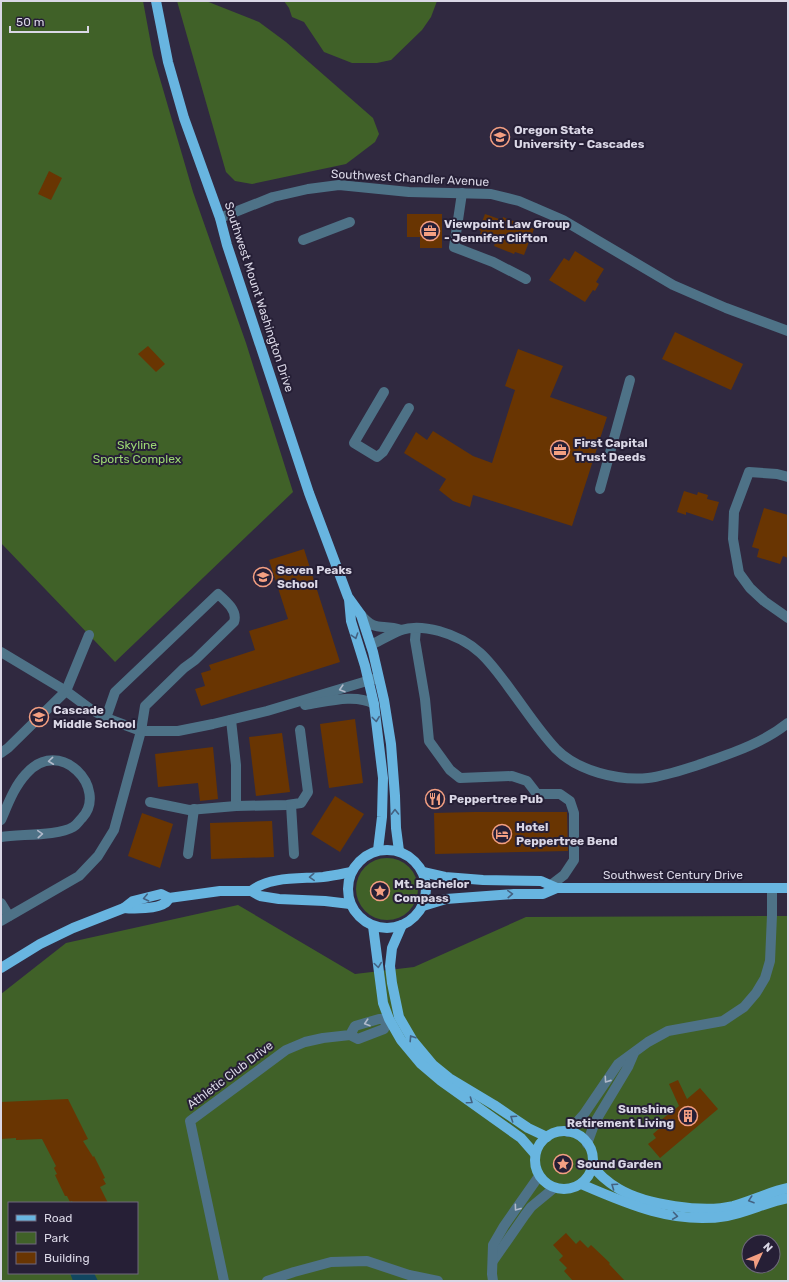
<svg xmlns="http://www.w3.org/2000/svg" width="789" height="1282" font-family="Rubik,sans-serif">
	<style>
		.green { fill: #406128; fill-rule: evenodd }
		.water { fill: #114660 }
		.building { fill: #693502 }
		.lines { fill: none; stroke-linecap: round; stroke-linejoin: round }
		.minor { stroke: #4e7287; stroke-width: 10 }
		.major { stroke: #68b5e0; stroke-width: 10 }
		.oneway { stroke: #446282 }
		.oneway2 { stroke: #b0b9ca }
		.labels { text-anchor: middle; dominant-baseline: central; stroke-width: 4; stroke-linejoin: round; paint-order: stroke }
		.poi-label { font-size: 12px; font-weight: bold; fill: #dad7e6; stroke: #261f36; text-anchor: start }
		.street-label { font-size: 12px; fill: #dad7e6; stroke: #261f36 }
		.park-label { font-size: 12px; fill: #9cd873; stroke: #261f36 }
	</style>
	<rect width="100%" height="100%" fill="#302940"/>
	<g class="green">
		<path d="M 1,1 L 143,1 L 153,55 L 193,192 L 246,343 L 293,492 L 115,662 L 1,543 Z"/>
		<path d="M 177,1 L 206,1 L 259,22 L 286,42 L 373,118 L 379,134 L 375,142 L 346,164 L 252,184 L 235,181 L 226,172 Z"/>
		<path d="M 284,1 L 437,1 L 431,17 L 422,30 L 391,60 L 377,63 L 352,63 L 324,52 L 304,22 L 292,17 L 289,8 Z"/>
		<circle cx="387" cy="889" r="31"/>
		<path d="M 238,905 L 355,974 L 414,967 L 526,917 L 788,916 L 788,1281 L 1,1281 L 1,994 L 66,943 ZM 9,1203 L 137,1203 L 137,1273 L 9,1273 ZM 749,1242 L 773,1242 L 773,1266 L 749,1266 Z"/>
	</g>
	<path class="water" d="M 70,1273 L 94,1273 L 98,1281 L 73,1281 Z"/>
	<g class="building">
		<path d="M 49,171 L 62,178 L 51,200 L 38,194 Z"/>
		<path d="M 407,214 L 442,214 L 442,248 L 420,248 L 420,237 L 407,237 Z"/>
		<path d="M 485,214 L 502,220 L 503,217 L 534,229 L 524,255 L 515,252 L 514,254 L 494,246 L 495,243 L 479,237 L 481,231 L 479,230 Z"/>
		<path d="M 575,251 L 604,269 L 596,282 L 599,284 L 595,291 L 593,290 L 585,302 L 549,280 L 564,258 L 569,261 Z"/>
		<path d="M 675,332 L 743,364 L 731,390 L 662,359 Z"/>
		<path d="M 148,346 L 165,364 L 156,372 L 138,354 Z"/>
		<path d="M 518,349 L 563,366 L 550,397 L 607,417 L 572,526 L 473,495 L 470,507 L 453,501 L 439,490 L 446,479 L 404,453 L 416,432 L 427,440 L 433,431 L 473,456 L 492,463 L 515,390 L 505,386 Z"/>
		<path d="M 684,491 L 697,495 L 698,492 L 708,495 L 707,499 L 719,502 L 713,521 L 686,512 L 686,515 L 677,512 Z"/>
		<path d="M 764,508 L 788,515 L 788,558 L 783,556 L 780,564 L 757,557 L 759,549 L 752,547 Z"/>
		<path d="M 304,549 L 340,662 L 201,706 L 195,689 L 205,686 L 201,673 L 211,670 L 209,665 L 255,650 L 249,631 L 288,619 L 269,560 Z"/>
		<path d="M 355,719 L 363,783 L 329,788 L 320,724 Z"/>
		<path d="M 282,733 L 290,792 L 256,796 L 249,737 Z"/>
		<path d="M 213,747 L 218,799 L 200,801 L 198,783 L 158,787 L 155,754 Z"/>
		<path d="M 335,796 L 364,814 L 340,852 L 311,834 Z"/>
		<path d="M 474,812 L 567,812 L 568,851 L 435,854 L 434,813 Z"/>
		<path d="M 142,813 L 173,824 L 160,868 L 128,856 Z"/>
		<path d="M 272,821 L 274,857 L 211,859 L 210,823 Z"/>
		<path d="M 678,1080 L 687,1099 L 700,1088 L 718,1109 L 660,1158 L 648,1144 L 656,1138 L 653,1134 L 661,1127 L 657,1123 L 679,1106 L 669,1084 Z"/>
		<path d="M 68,1099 L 88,1139 L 83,1141 L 93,1157 L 94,1156 L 105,1178 L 103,1179 L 106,1184 L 100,1187 L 108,1203 L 73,1203 L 72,1201 L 70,1202 L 67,1196 L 65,1196 L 55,1175 L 57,1174 L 54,1168 L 56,1166 L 42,1139 L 16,1140 L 16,1138 L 1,1139 L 1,1102 Z"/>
		<path d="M 566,1233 L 576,1244 L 580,1240 L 588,1248 L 591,1245 L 610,1263 L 609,1264 L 625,1281 L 573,1281 L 564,1271 L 567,1268 L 559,1260 L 563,1256 L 553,1245 Z"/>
	</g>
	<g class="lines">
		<g class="minor">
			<path d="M 462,193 L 454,247 L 493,262 L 526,279"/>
			<path d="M 220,218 L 273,197 L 308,189 L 339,185 L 409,192 L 491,194 L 519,201 L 563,220 L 673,285 L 726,308 L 788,331"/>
			<path d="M 303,240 L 350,222"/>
			<path d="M 384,392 L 354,443 L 377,457 L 383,452 L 409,408"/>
			<path d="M 788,477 L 777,474 L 749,472 L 734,512 L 733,539 L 739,573 L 750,588 L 764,601 L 788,618"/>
			<path d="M 600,489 L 630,380"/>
			<path d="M 361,615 C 376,633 382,623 401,630"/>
			<path d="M 416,628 L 415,640 L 425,699 L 429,741 L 450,770 L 460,778 L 512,776 L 527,781 L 537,794 L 560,794 L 570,801 L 574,813 L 574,860 L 564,875 L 551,885"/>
			<path d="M 371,645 C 381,640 391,634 401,630 C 413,626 428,628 439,631 C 475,641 489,660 510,689 C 525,709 539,731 556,749 C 578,771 618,781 648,778 C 665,776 682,770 698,765 C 729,754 762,744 788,723"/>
			<path d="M 1,652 L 66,691 L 89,708 L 106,718 L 141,731 L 178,731 L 213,724 L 267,711 L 377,678"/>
			<path d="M 305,705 C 326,702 355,693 374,704"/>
			<path d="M 231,720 L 236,765 L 236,806 L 287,805 L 301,803 L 308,792 L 300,730"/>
			<path d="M 1,753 L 8,748 L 66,691 L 89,635"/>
			<path d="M 150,802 L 189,810 L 236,806"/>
			<path d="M 291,805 L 294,854"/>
			<path d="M 1,820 C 8,804 14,787 26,774 C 60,735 109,789 82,818 C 79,821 77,825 73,827 C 58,836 20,834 1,837"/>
			<path d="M 188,854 L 194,809"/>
			<path d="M 1,903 L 9,916"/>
			<path d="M 1,921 L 79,876 L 98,856 L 114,830 L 141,731 L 145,706 L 184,668 L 195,660 L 234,622 C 238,611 226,601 218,594 L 115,692 L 106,718"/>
			<path d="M 568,1132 L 584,1114 L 618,1064 L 648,1042 L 668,1031 L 723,1021 L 744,1007 L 756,993 L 765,978 L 770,961 L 772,915 L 772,888"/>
			<path d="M 587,1144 L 595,1122 L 628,1067 L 634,1053"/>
			<path d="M 493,1261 L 525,1215 L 531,1207 L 554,1188"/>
			<path d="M 224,1281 L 190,1121 L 286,1050 L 305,1042 L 323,1038 L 350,1035 L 358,1039 L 384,1029 L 389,1019 L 379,1019 L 355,1026 L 350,1035"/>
			<path d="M 267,1281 L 294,1272 L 331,1262 L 367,1261 L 409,1275 L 438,1281"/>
			<path d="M 493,1281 L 492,1274 L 493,1245 L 504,1226 L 539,1176"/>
		</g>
		<g class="major">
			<path d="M 156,1 L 168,62 L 184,118 L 220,218 L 227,245 L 309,493 L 348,597 L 361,615 L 373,652 L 384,700 L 391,744 L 395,796 L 396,828 L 399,851"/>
			<path d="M 349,599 L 351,621 L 365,666 L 374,704 L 383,778 L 382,817 L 378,850"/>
			<circle cx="387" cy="889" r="39"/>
			<path d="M 423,872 L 445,877 L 483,880 L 541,881 L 557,888"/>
			<path d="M 251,891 C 270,876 300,879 323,877 C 332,876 341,874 351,872"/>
			<path d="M 423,906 L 446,899 L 514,894 L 543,894 L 557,888 L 788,888"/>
			<path d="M 124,908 C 133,909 158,909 165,903 C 167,902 168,900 169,898"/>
			<path d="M 402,925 L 392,948 L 390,966 L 392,983 L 399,1017 L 413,1041 L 433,1065 L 449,1078 L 494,1105 L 528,1128 L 547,1137"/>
			<path d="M 373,926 L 383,1003 L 389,1019 L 401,1040 L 421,1064 L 441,1081 L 521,1138 L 535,1154"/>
			<path d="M 1,968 L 40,944 L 73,928 L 124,908 L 133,901 L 161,894 L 169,898 L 220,891 L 251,891 L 260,896 L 279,899 L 325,901 L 350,904"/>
			<circle cx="564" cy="1160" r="29"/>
			<path d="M 592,1165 C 599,1175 609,1183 619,1189 C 646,1205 703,1213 733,1206 C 751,1201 769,1192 788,1188"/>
			<path d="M 581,1184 C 627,1204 675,1225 727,1216 C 748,1212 767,1202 788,1198"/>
		</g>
	</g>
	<defs><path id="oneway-chevron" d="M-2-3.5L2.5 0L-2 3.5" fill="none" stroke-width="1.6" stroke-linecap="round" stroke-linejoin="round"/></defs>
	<g class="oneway">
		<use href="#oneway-chevron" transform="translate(355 636) rotate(72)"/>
		<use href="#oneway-chevron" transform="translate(376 719) rotate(83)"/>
		<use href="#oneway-chevron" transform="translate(395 812) rotate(-91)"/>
		<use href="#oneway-chevron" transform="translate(312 877) rotate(177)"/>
		<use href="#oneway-chevron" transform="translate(510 894) rotate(-3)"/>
		<use href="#oneway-chevron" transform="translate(146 898) rotate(167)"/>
		<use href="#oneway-chevron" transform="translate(378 965) rotate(82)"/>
		<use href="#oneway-chevron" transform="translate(412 1038) rotate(-123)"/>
		<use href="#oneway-chevron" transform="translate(470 1101) rotate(35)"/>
		<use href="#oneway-chevron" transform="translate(513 1118) rotate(-146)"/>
		<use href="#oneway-chevron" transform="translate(614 1186) rotate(-145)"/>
		<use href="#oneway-chevron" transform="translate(751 1200) rotate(161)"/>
		<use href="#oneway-chevron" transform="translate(675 1216) rotate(8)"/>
	</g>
	<g class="oneway2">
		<use href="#oneway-chevron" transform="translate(342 689) rotate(163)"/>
		<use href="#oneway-chevron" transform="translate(51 761) rotate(174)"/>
		<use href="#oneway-chevron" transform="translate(40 834) rotate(-4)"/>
		<use href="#oneway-chevron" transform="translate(367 1023) rotate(162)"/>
		<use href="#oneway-chevron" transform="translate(607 1080) rotate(125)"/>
		<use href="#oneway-chevron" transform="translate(517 1208) rotate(126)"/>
	</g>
	<defs>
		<symbol id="university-ring" viewBox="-11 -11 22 22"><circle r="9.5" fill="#261f36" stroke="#f39f82" stroke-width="1.5"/><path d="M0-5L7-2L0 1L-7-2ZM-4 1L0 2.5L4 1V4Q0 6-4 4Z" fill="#f39f82"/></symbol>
		<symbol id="office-ring" viewBox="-11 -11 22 22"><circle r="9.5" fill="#261f36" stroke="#f39f82" stroke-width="1.5"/><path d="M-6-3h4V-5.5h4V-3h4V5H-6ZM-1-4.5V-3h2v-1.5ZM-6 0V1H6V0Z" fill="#f39f82"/></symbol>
		<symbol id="school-ring" viewBox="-11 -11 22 22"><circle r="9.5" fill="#261f36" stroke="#f39f82" stroke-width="1.5"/><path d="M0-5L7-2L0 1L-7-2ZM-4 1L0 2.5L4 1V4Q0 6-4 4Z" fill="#f39f82"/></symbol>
		<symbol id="restaurant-ring" viewBox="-11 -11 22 22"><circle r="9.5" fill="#261f36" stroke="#f39f82" stroke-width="1.5"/><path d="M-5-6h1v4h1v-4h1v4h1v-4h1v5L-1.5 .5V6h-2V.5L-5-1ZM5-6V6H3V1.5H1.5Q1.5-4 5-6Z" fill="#f39f82"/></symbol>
		<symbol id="hotel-ring" viewBox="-11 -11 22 22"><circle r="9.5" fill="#261f36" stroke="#f39f82" stroke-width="1.5"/><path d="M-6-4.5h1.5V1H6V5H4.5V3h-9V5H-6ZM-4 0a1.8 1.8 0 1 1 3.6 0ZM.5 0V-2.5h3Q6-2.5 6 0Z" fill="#f39f82"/></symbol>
		<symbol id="sight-ring" viewBox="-11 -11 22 22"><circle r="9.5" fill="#261f36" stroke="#f39f82" stroke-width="1.5"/><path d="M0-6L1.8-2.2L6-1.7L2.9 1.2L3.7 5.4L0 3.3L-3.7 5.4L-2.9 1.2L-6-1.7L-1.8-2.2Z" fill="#f39f82"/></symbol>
		<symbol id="building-ring" viewBox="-11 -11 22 22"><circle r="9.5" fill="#261f36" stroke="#f39f82" stroke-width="1.5"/><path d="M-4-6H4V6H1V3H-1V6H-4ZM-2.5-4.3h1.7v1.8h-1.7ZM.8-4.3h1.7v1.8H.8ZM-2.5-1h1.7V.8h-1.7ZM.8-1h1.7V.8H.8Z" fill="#f39f82"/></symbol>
	</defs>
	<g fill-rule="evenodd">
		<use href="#university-ring" x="489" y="126" width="22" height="22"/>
		<use href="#office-ring" x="419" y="220" width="22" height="22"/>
		<use href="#office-ring" x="549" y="439" width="22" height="22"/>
		<use href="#school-ring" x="252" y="566" width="22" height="22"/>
		<use href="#school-ring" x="28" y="706" width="22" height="22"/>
		<use href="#restaurant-ring" x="424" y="788" width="22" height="22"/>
		<use href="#hotel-ring" x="491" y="823" width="22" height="22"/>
		<use href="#sight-ring" x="369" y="880" width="22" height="22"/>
		<use href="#building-ring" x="677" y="1105" width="22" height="22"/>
		<use href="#sight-ring" x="552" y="1153" width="22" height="22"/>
	</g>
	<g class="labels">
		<g class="poi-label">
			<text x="514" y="130">Oregon State<tspan x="514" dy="14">University - Cascades</tspan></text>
			<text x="444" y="224">Viewpoint Law Group<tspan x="444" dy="14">- Jennifer Clifton</tspan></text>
			<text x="574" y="443">First Capital<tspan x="574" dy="14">Trust Deeds</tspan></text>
			<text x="277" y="570">Seven Peaks<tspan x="277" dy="14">School</tspan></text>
			<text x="53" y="710">Cascade<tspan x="53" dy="14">Middle School</tspan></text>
			<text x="449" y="799">Peppertree Pub</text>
			<text x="516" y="827">Hotel<tspan x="516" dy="14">Peppertree Bend</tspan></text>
			<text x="394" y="884">Mt. Bachelor<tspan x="394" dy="14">Compass</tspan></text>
			<text x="674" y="1109" text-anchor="end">Sunshine<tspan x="674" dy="14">Retirement Living</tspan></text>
			<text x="577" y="1164">Sound Garden</text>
		</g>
		<g class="street-label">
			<text transform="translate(410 178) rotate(3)">Southwest Chandler Avenue</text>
			<text transform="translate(259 297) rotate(72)">Southwest Mount Washington Drive</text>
			<text x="673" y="875">Southwest Century Drive</text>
			<text transform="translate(230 1075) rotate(-37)">Athletic Club Drive</text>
		</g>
		<g class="park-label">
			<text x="137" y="445">Skyline<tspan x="137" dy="14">Sports Complex</tspan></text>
		</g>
	</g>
	<rect width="789" height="1282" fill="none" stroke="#dad7e6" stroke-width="4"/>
	<rect x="8" y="1202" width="130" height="72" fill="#261f36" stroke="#6e697c"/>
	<rect x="16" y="1215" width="20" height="6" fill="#68b5e0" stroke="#6e697c"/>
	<text x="44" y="1222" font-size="12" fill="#dad7e6">Road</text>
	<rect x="16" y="1232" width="20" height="12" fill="#406128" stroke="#6e697c"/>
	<text x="44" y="1242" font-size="12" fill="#dad7e6">Park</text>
	<rect x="16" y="1252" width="20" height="12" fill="#693502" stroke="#6e697c"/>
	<text x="44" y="1262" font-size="12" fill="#dad7e6">Building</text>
	<g transform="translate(761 1254) rotate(46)"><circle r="19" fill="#261f36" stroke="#6e697c"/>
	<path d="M0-3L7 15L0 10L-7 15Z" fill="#f39f82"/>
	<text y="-6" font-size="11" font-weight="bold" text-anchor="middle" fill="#dad7e6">N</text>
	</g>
	<path d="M10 26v6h78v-6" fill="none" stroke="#dad7e6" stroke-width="2"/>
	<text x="16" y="26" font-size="12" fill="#dad7e6" stroke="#261f36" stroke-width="3" paint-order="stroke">50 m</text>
</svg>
